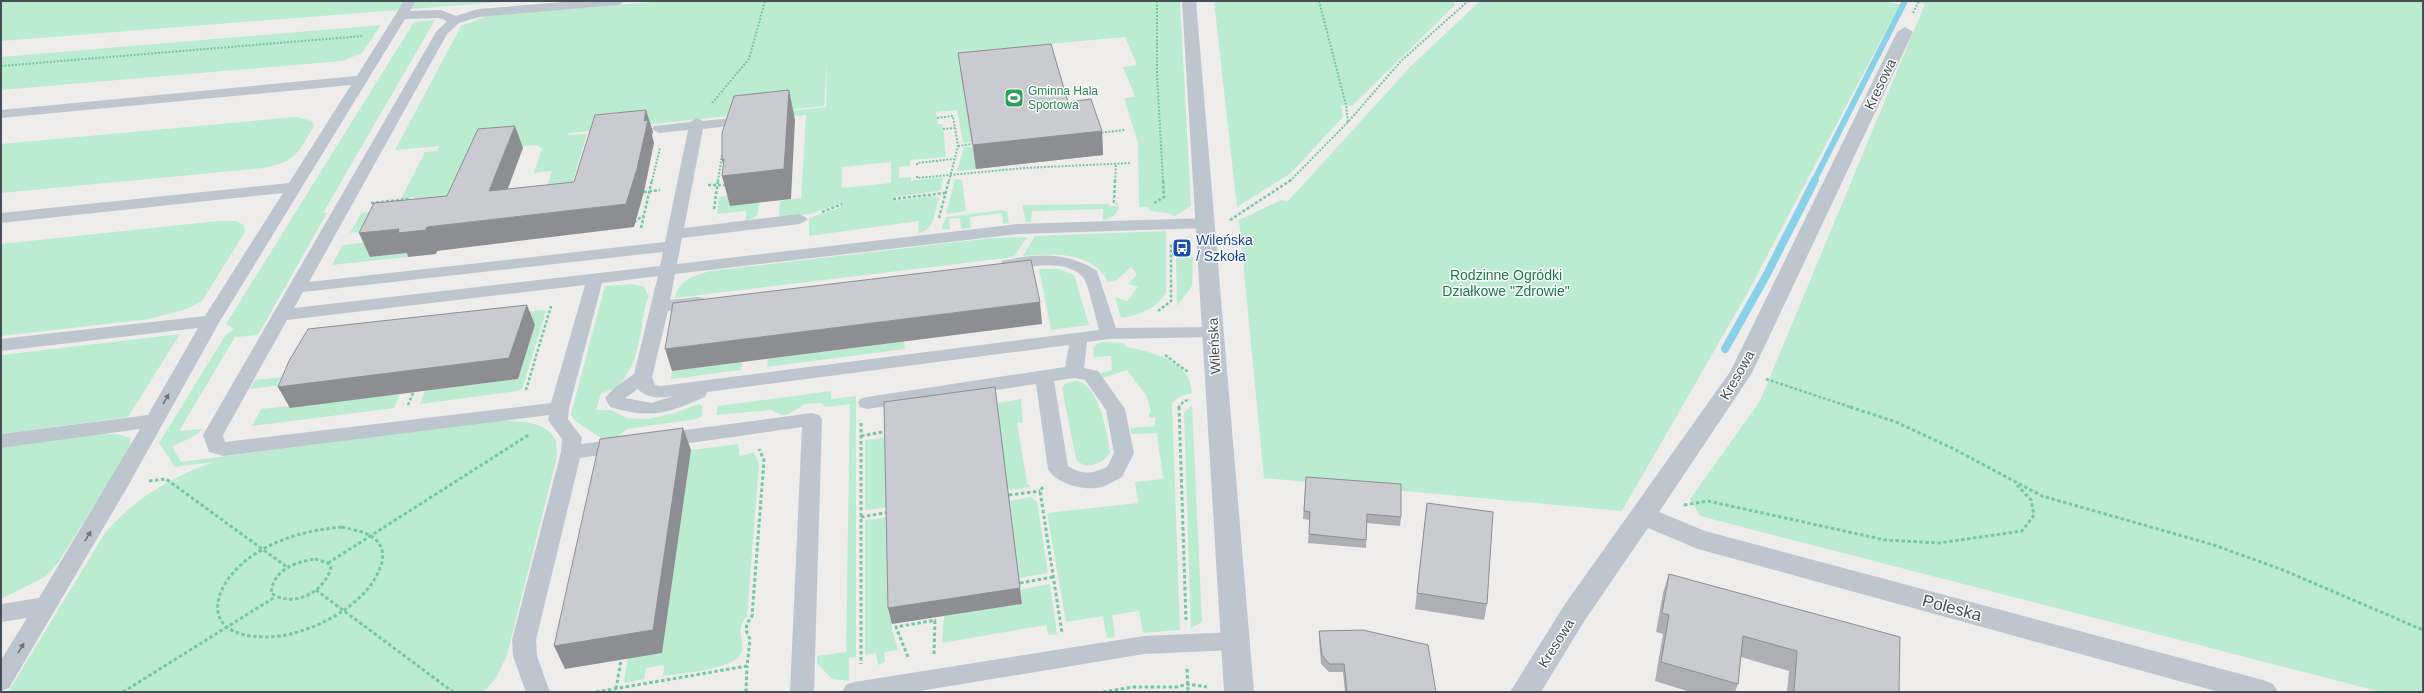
<svg xmlns="http://www.w3.org/2000/svg" width="2424" height="693" font-family="Helvetica,sans-serif">
	<style>
		.green { fill: #bbecd0; fill-rule: evenodd }
		.lines { fill: none; stroke-linecap: round; stroke-linejoin: round }
		.stream-far1 { stroke: #89d1e8; stroke-width: 6 }
		.stream { stroke: #89d1e8; stroke-width: 8 }
		.path-far2 { stroke: #74c9a2; stroke-width: 2; stroke-dasharray: 2 1.5; stroke-linecap: butt }
		.path-far1 { stroke: #74c9a2; stroke-width: 2.5; stroke-dasharray: 3 2; stroke-linecap: butt }
		.path { stroke: #74c9a2; stroke-width: 3; stroke-dasharray: 3.5 2.5; stroke-linecap: butt }
		.service { fill: #bdc6ce; fill-rule: evenodd }
		.minor { fill: #bdc6ce; fill-rule: evenodd }
		.tertiary { fill: #bdc6ce; fill-rule: evenodd }
		.wall { fill: #adafb4 }
		.shaded-wall { fill: #8d8e92 }
		.building { fill: #c9cbd1; stroke: #8d8e92 }
		.oneway { fill: #69737c }
		.labels { text-anchor: middle; dominant-baseline: central; stroke-width: 3; stroke-linejoin: round; paint-order: stroke }
		.far-leisure-label { font-size: 12px; fill: #27864d; stroke: #fff; text-anchor: start }
		.street-label { font-size: 14px; fill: #454f59; stroke: #fff }
		.transit-label { font-size: 14px; fill: #164399; stroke: #fff; text-anchor: start }
		.park-label { font-size: 14px; fill: #19774b; stroke: #fff }
		.near-street-label { font-size: 17px; fill: #454f59; stroke: #fff }
	</style>
	<rect width="100%" height="100%" fill="#efecec"/>
	<g class="green">
		<path d="M 1,1 L 514,1 L 1,41 Z"/>
		<path d="M 663,1 L 1180,1 L 1191,206 L 1175,216 L 1167,213 L 1150,211 L 1147,207 L 1139,207 L 1138,143 L 1124,98 L 1135,97 L 1123,67 L 1137,65 L 1125,37 L 985,50 L 961,75 L 972,142 L 963,143 L 957,110 L 936,112 L 938,124 L 943,124 L 946,157 L 910,160 L 910,166 L 899,167 L 899,178 L 911,177 L 911,181 L 943,177 L 941,189 L 938,191 L 893,197 L 893,201 L 931,196 L 939,198 C 935,212 934,231 918,233 L 919,221 L 809,236 L 809,218 L 841,207 L 841,203 L 810,214 L 779,217 L 780,201 L 801,198 L 806,115 L 739,121 L 740,116 L 826,107 L 827,61 L 824,106 L 569,133 L 568,135 L 587,134 L 565,208 L 350,233 L 361,213 L 545,193 L 552,171 L 534,173 L 542,148 L 534,145 L 510,147 L 468,194 L 413,200 L 414,197 L 401,199 L 425,152 L 437,151 L 439,146 L 395,150 L 461,26 L 487,16 ZM 891,162 L 891,183 L 842,188 L 842,167 Z"/>
		<path d="M 1214,1 L 1454,1 L 1455,5 L 1352,106 L 1341,105 L 1343,117 L 1291,173 L 1237,207 Z"/>
		<path d="M 1480,1 L 1882,1 L 1900,4 L 1748,292 L 1622,511 L 1264,478 L 1239,220 L 1281,200 L 1288,201 L 1411,66 Z"/>
		<path d="M 1908,1 L 2423,1 L 2423,692 L 2381,692 L 1700,516 L 1690,499 L 1760,401 L 1925,4 Z"/>
		<path d="M 435,20 L 323,213 L 327,213 L 258,335 L 235,337 L 179,431 L 203,429 L 191,438 L 172,446 L 181,462 L 496,421 C 515,421 547,419 556,441 C 557,445 556,452 557,457 L 507,655 L 496,678 L 484,692 L 8,692 L 105,533 C 134,499 171,477 213,462 L 175,467 L 159,443 L 225,336 L 234,329 L 226,324 L 414,22 Z"/>
		<path d="M 381,25 L 362,53 L 342,61 L 1,90 L 1,57 Z"/>
		<path d="M 296,117 L 312,121 L 314,126 C 297,154 297,161 263,168 L 1,193 L 1,144 Z"/>
		<path d="M 964,147 L 973,147 L 976,169 L 957,171 Z"/>
		<path d="M 955,179 L 962,180 L 966,211 L 946,214 Z"/>
		<path d="M 731,195 L 759,203 L 757,216 L 746,221 L 746,211 L 717,214 L 719,197 Z"/>
		<path d="M 1109,204 L 1109,206 L 1119,206 C 1118,215 1111,218 1103,220 L 1103,209 L 1032,211 L 1031,222 L 1026,222 L 1022,205 Z"/>
		<path d="M 1003,210 L 1007,212 L 1009,223 L 1003,224 L 1002,213 L 970,217 L 971,228 L 961,229 L 960,218 L 949,219 L 950,230 L 943,229 L 942,227 L 946,217 Z"/>
		<path d="M 218,221 L 236,221 L 244,225 L 245,232 L 202,301 L 187,309 L 150,319 L 1,336 L 1,244 Z"/>
		<path d="M 1166,231 L 1166,293 C 1155,310 1139,315 1121,318 L 1115,297 L 1127,301 L 1138,287 L 1128,284 L 1137,274 L 1131,267 L 1117,280 L 1108,282 C 1092,251 1053,253 1023,256 L 1035,236 Z"/>
		<path d="M 1027,237 L 1014,257 L 675,298 C 678,280 695,275 711,271 L 992,238 Z"/>
		<path d="M 378,241 L 371,257 L 410,253 L 408,257 L 332,265 L 343,245 Z"/>
		<path d="M 1193,257 L 1192,286 L 1177,306 L 1176,258 Z"/>
		<path d="M 1039,269 L 1059,269 L 1074,275 L 1089,325 L 1051,330 Z"/>
		<path d="M 632,284 L 644,287 L 649,297 L 646,303 C 639,334 639,385 601,393 L 596,410 L 611,410 L 627,418 L 648,419 L 675,413 L 698,404 L 702,406 L 702,416 L 697,419 L 627,429 L 616,438 L 604,440 L 574,420 L 571,414 L 605,286 Z"/>
		<path d="M 542,310 L 546,311 L 522,389 L 518,391 L 420,404 L 425,391 L 518,379 L 535,325 L 303,382 L 250,389 L 255,380 L 282,377 L 302,339 Z"/>
		<path d="M 180,334 L 128,417 L 1,434 L 1,355 Z"/>
		<path d="M 904,341 L 905,349 L 767,367 L 768,359 Z"/>
		<path d="M 1101,342 L 1124,343 L 1125,347 C 1151,351 1191,361 1192,393 L 1181,396 L 1172,403 L 1180,630 L 1143,633 L 1139,611 L 1112,615 L 1115,637 L 1107,638 L 1103,616 L 1066,622 L 1047,513 L 1138,503 L 1135,482 L 1163,479 L 1157,433 L 1131,434 L 1131,428 L 1155,426 L 1155,417 L 1149,418 L 1149,413 L 1151,412 L 1146,395 L 1127,370 L 1100,379 L 1098,374 L 1112,370 L 1111,356 L 1094,357 L 1093,347 Z"/>
		<path d="M 742,362 L 741,370 L 671,379 L 672,371 Z"/>
		<path d="M 1076,381 C 1100,384 1107,434 1110,453 C 1103,464 1085,471 1076,459 L 1062,388 L 1066,383 Z"/>
		<path d="M 831,391 L 831,399 L 856,396 L 856,657 L 849,658 L 849,681 L 832,679 L 817,663 L 817,656 L 846,652 L 850,404 L 825,407 L 821,403 L 805,404 L 787,415 L 781,415 L 771,410 L 716,415 L 718,406 Z"/>
		<path d="M 400,394 L 394,408 L 252,426 L 261,409 Z"/>
		<path d="M 1021,399 L 1023,422 L 1017,423 L 1027,483 L 1031,487 L 1008,490 L 997,403 Z"/>
		<path d="M 1192,405 L 1202,622 L 1191,628 L 1184,413 Z"/>
		<path d="M 101,434 L 117,434 L 130,438 L 131,447 L 58,563 L 45,577 L 1,599 L 1,447 Z"/>
		<path d="M 888,437 L 890,507 L 865,510 L 865,440 Z"/>
		<path d="M 738,444 L 740,456 L 754,452 L 759,464 L 747,616 C 735,631 744,635 742,650 C 740,670 680,673 663,676 L 664,665 L 646,668 L 644,679 L 624,683 L 628,658 L 662,653 L 691,450 Z"/>
		<path d="M 1031,497 L 1037,502 L 1048,573 L 1019,578 L 1010,501 Z"/>
		<path d="M 890,517 L 892,630 L 898,650 L 884,652 L 885,662 L 878,665 L 876,653 L 865,655 L 865,520 Z"/>
		<path d="M 1050,584 L 1057,633 L 1055,635 L 1048,634 L 1046,625 L 942,643 L 944,616 L 1022,604 L 1021,589 Z"/>
	</g>
	<g class="lines">
		<path class="stream-far1" d="M 1814,181 L 1905,1"/>
		<path class="stream" d="M 1725,349 L 1766,276 L 1815,180"/>
		<g class="path-far2">
			<path d="M 1157,1 L 1157,74 L 1163,181"/>
			<path d="M 1319,1 L 1346,105 L 1348,122"/>
			<path d="M 1913,13 L 1919,1"/>
			<path d="M 1,66 L 363,36"/>
			<path d="M 712,103 L 749,59 L 765,1"/>
			<path d="M 937,118 L 953,116 L 958,146 L 949,181"/>
			<path d="M 943,129 L 955,128"/>
			<path d="M 1098,133 L 1125,130"/>
			<path d="M 958,146 L 972,144"/>
			<path d="M 917,165 L 917,163 L 954,159"/>
			<path d="M 917,176 L 917,178 L 1025,168 L 1131,163"/>
			<path d="M 652,181 L 660,148"/>
			<path d="M 718,181 L 722,155"/>
			<path d="M 1115,181 L 1116,164"/>
			<path d="M 1290,181 L 1348,122 L 1401,61 L 1468,1"/>
		</g>
		<g class="path-far1">
			<path d="M 1115,180 L 1114,202 L 1117,204"/>
			<path d="M 708,185 L 727,185"/>
			<path d="M 644,192 L 660,190"/>
			<path d="M 893,199 L 945,193"/>
			<path d="M 371,203 L 409,199 L 407,202"/>
			<path d="M 1154,203 L 1164,197 L 1163,180"/>
			<path d="M 714,209 L 718,180"/>
			<path d="M 822,212 L 842,204"/>
			<path d="M 939,218 L 949,180"/>
			<path d="M 1230,220 L 1291,180"/>
			<path d="M 634,222 L 643,216"/>
			<path d="M 641,228 L 652,180"/>
			<path d="M 1172,254 L 1182,254"/>
			<path d="M 1158,311 L 1171,301 L 1171,244"/>
			<path d="M 1165,355 L 1188,372"/>
			<path d="M 1766,379 L 1853,408"/>
			<path d="M 526,390 L 551,306"/>
			<path d="M 408,405 L 413,393"/>
			<path d="M 1178,408 L 1184,401 L 1190,400"/>
		</g>
		<g class="path">
			<path d="M 1179,407 L 1186,620"/>
			<path d="M 1850,407 L 1896,422 L 1952,448 L 2042,496 L 2214,545 L 2283,570 L 2423,630"/>
			<path d="M 861,423 L 861,664"/>
			<path d="M 861,436 L 888,431"/>
			<path d="M 149,481 L 166,479 L 287,567"/>
			<path d="M 1043,487 L 1040,491 L 1062,633"/>
			<path d="M 1009,495 L 1040,491"/>
			<path d="M 1684,505 L 1708,501 L 1885,540 L 1939,543 L 2022,531 L 2034,515 L 2031,500 L 2017,485"/>
			<path d="M 861,517 L 890,512"/>
			<path d="M 342,527 C 353,530 367,531 376,540 C 384,547 384,559 380,568 C 366,607 306,637 266,637 C 193,637 213,579 258,552 C 284,536 312,530 342,527 Z"/>
			<path d="M 315,559 L 328,563 L 331,567 C 325,592 294,609 271,593 C 273,570 295,562 315,559 Z"/>
			<path d="M 328,563 L 530,434"/>
			<path d="M 1020,583 L 1053,577"/>
			<path d="M 316,590 L 453,692"/>
			<path d="M 934,654 L 935,618"/>
			<path d="M 908,657 L 896,627 L 936,620"/>
			<path d="M 1187,669 L 1188,692"/>
			<path d="M 616,689 L 621,660"/>
			<path d="M 123,692 L 275,597"/>
			<path d="M 596,692 L 747,666 L 750,639 C 744,630 746,624 752,616 L 764,460 L 759,449"/>
			<path d="M 746,692 L 747,666"/>
			<path d="M 1103,692 L 1133,687 L 1177,687 L 1188,684 L 1207,687"/>
		</g>
		<g class="service">
			<path d="M 404,1 L 416,1 L 410,11 L 441,10 L 456,16 L 478,9 L 576,1 L 625,1 L 619,5 L 479,17 L 459,23 L 447,34 L 309,282 L 665,242 L 688,130 L 659,133 L 652,129 L 654,126 L 690,122 L 697,118 L 703,121 L 732,118 L 739,122 L 737,125 L 703,129 L 684,228 L 800,214 L 808,219 L 800,224 L 682,238 L 677,264 L 1018,224 L 1206,218 L 1214,223 L 1206,228 L 1018,234 L 675,274 L 670,300 L 697,297 L 703,298 L 706,302 L 703,306 L 668,311 L 652,377 L 655,385 L 661,386 L 1099,330 C 1096,320 1088,282 1083,277 C 1065,258 1029,267 1008,270 L 1002,269 L 1000,265 L 1002,261 C 1034,253 1069,252 1097,271 L 1116,328 L 1214,327 L 1220,328 L 1223,332 L 1220,336 L 1214,337 L 1109,339 L 1087,342 L 1084,368 L 1098,371 L 1125,409 L 1134,453 L 1122,477 C 1114,481 1105,487 1096,488 C 1080,490 1056,483 1048,469 L 1036,384 L 867,409 L 860,407 L 858,403 L 860,399 L 867,397 L 1065,367 L 1069,345 L 707,392 L 705,397 C 666,414 652,419 610,407 L 605,398 L 614,388 L 634,374 L 658,276 L 602,283 L 569,408 L 568,419 L 582,438 L 581,444 L 621,439 L 628,441 L 631,446 L 628,451 L 580,458 L 536,640 L 537,656 L 550,692 L 526,692 L 513,656 L 512,640 L 561,452 L 562,439 L 548,420 L 549,415 L 224,456 L 209,452 L 203,435 L 436,32 L 447,21 L 439,18 L 405,19 L 220,321 L 128,486 L 9,688 L 1,691 L 1,660 L 27,618 L 1,622 L 1,604 L 39,598 L 140,429 L 1,448 L 1,434 L 148,415 L 198,328 L 1,351 L 1,339 L 205,316 L 283,193 L 1,223 L 1,213 L 289,183 L 351,85 L 1,118 L 1,110 L 357,76 ZM 663,252 L 660,266 L 294,308 L 303,292 ZM 585,285 L 551,403 L 225,442 L 223,435 L 287,320 ZM 1074,378 L 1085,380 L 1106,410 L 1114,453 L 1107,467 C 1092,474 1082,475 1068,466 L 1054,381 ZM 638,389 C 647,399 661,398 673,396 L 652,403 L 625,398 Z"/>
			<path d="M 812,413 L 819,415 L 822,419 L 814,692 L 790,692 L 802,427 L 662,447 L 655,445 L 652,440 L 655,435 L 662,433 Z"/>
			<path d="M 1235,632 L 1243,635 L 1247,641 L 1243,647 L 1235,650 L 1144,654 L 914,692 L 842,692 L 846,685 L 854,682 L 1144,636 Z"/>
		</g>
		<path class="minor" d="M 1905,27 L 1913,32 L 1752,373 L 1659,512 L 1705,531 L 2263,680 L 2273,684 L 2278,692 L 2219,692 L 1698,549 L 1648,528 L 1585,620 L 1541,692 L 1510,692 L 1565,604 L 1730,372 L 1897,32 Z"/>
		<path class="tertiary" d="M 1182,1 L 1196,1 L 1254,692 L 1224,692 Z"/>
	</g>
	<g class="wall">
		<path d="M 958,53 L 1068,102 L 1102,131 L 1103,155 L 976,169 L 961,75 Z"/>
		<path d="M 1306,477 L 1401,517 L 1400,526 L 1367,523 L 1366,548 L 1308,543 L 1310,520 L 1303,519 Z"/>
		<path d="M 1427,503 L 1487,604 L 1484,620 L 1415,609 Z"/>
		<path d="M 1669,574 L 1899,692 L 1787,692 L 1789,671 L 1741,657 L 1738,684 L 1735,692 L 1690,692 L 1655,681 L 1663,634 L 1656,632 L 1663,593 Z"/>
		<path d="M 1319,631 L 1436,692 L 1345,692 L 1343,672 L 1329,672 L 1321,664 L 1319,639 Z"/>
	</g>
	<g class="shaded-wall">
		<path d="M 789,90 L 795,120 L 791,199 L 730,206 L 722,176 L 726,175 L 722,160 L 724,159 Z"/>
		<path d="M 646,110 L 653,132 L 652,135 L 654,143 L 644,192 L 634,227 L 437,251 L 436,254 L 408,257 L 407,253 L 370,257 L 359,233 L 399,229 L 427,227 L 626,204 Z"/>
		<path d="M 515,126 L 523,148 L 498,215 L 489,191 Z"/>
		<path d="M 1102,131 L 1103,155 L 976,169 L 973,145 Z"/>
		<path d="M 1040,302 L 1042,324 L 672,371 L 665,349 Z"/>
		<path d="M 527,305 L 535,325 L 518,379 L 290,408 L 278,387 Z"/>
		<path d="M 995,387 L 1022,604 L 892,624 L 888,608 Z"/>
		<path d="M 683,428 L 691,450 L 662,653 L 565,669 L 554,646 Z"/>
	</g>
	<g class="building">
		<path d="M 1051,44 L 1068,102 L 1091,99 L 1102,131 L 973,145 L 958,53 Z"/>
		<path d="M 789,90 L 784,169 L 722,176 L 724,159 L 722,160 L 722,133 L 734,96 Z"/>
		<path d="M 646,110 L 644,121 L 648,120 L 637,169 L 626,204 L 427,227 L 426,230 L 398,233 L 399,229 L 359,233 L 374,203 L 447,196 L 478,129 L 515,126 L 489,191 L 574,182 L 595,115 Z"/>
		<path d="M 1031,260 L 1040,302 L 665,349 L 673,303 Z"/>
		<path d="M 527,305 L 509,358 L 278,387 L 289,361 L 308,329 Z"/>
		<path d="M 995,387 L 1020,588 L 888,608 L 884,402 Z"/>
		<path d="M 683,428 L 653,630 L 554,646 L 600,439 Z"/>
		<path d="M 1306,477 L 1401,484 L 1401,517 L 1367,514 L 1366,540 L 1309,534 L 1310,512 L 1304,511 Z"/>
		<path d="M 1427,503 L 1493,512 L 1487,604 L 1417,593 Z"/>
		<path d="M 1669,574 L 1900,637 L 1899,692 L 1794,692 L 1797,651 L 1743,636 L 1738,684 L 1661,662 L 1669,615 L 1662,613 Z"/>
		<path d="M 1363,630 L 1428,645 L 1436,692 L 1347,692 L 1344,664 L 1329,664 L 1322,655 L 1319,631 Z"/>
	</g>
	<defs><path id="oneway-solid" d="M-6-.8H1V-3.2L6.5 0L1 3.2V.8H-6Z"/></defs>
	<g class="oneway">
		<use href="#oneway-solid" transform="translate(166 399) rotate(-60)"/>
		<use href="#oneway-solid" transform="translate(88 536) rotate(-59)"/>
		<use href="#oneway-solid" transform="translate(21 648) rotate(-59)"/>
	</g>
	<defs>
		<symbol id="stadium-square" viewBox="-11 -11 22 22"><rect x="-9" y="-9" width="18" height="18" rx="4" fill="#2e9e5b" stroke="#fff"/><path d="M0-5a6.5 5 0 1 0 0 10a6.5 5 0 1 0 0-10ZM-3.5-1.8h7v3.6h-7Z" fill="#fff"/></symbol>
		<symbol id="bus-square" viewBox="-11 -11 22 22"><rect x="-9" y="-9" width="18" height="18" rx="4" fill="#1a4fb4" stroke="#fff"/><path d="M-5-6H5V4H4V6H2V4H-2V6H-4V4H-5ZM-3.5-4V0h7V-4ZM-3.5 1.2v1.5H-2V1.2ZM2 1.2v1.5H3.5V1.2Z" fill="#fff"/></symbol>
	</defs>
	<g fill-rule="evenodd">
		<use href="#stadium-square" x="1003" y="87" width="22" height="22"/>
		<use href="#bus-square" x="1171" y="237" width="22" height="22"/>
	</g>
	<g class="labels">
		<g class="far-leisure-label">
			<text x="1028" y="91">Gminna Hala<tspan x="1028" dy="14">Sportowa</tspan></text>
		</g>
		<g class="street-label">
			<text transform="translate(1880 84) rotate(-64)">Kresowa</text>
			<text transform="translate(1214 346) rotate(-93)">Wileńska</text>
			<text transform="translate(1737 375) rotate(-60)">Kresowa</text>
			<text transform="translate(1556 643) rotate(-58)">Kresowa</text>
		</g>
		<g class="transit-label">
			<text x="1196" y="240">Wileńska<tspan x="1196" dy="16">/ Szkoła</tspan></text>
		</g>
		<g class="park-label">
			<text x="1506" y="275">Rodzinne Ogródki<tspan x="1506" dy="16">Działkowe "Zdrowie"</tspan></text>
		</g>
		<g class="near-street-label">
			<text transform="translate(1952 608) rotate(15)">Poleska</text>
		</g>
	</g>
	<rect width="2424" height="693" fill="none" stroke="#454f59" stroke-width="4"/>
</svg>
